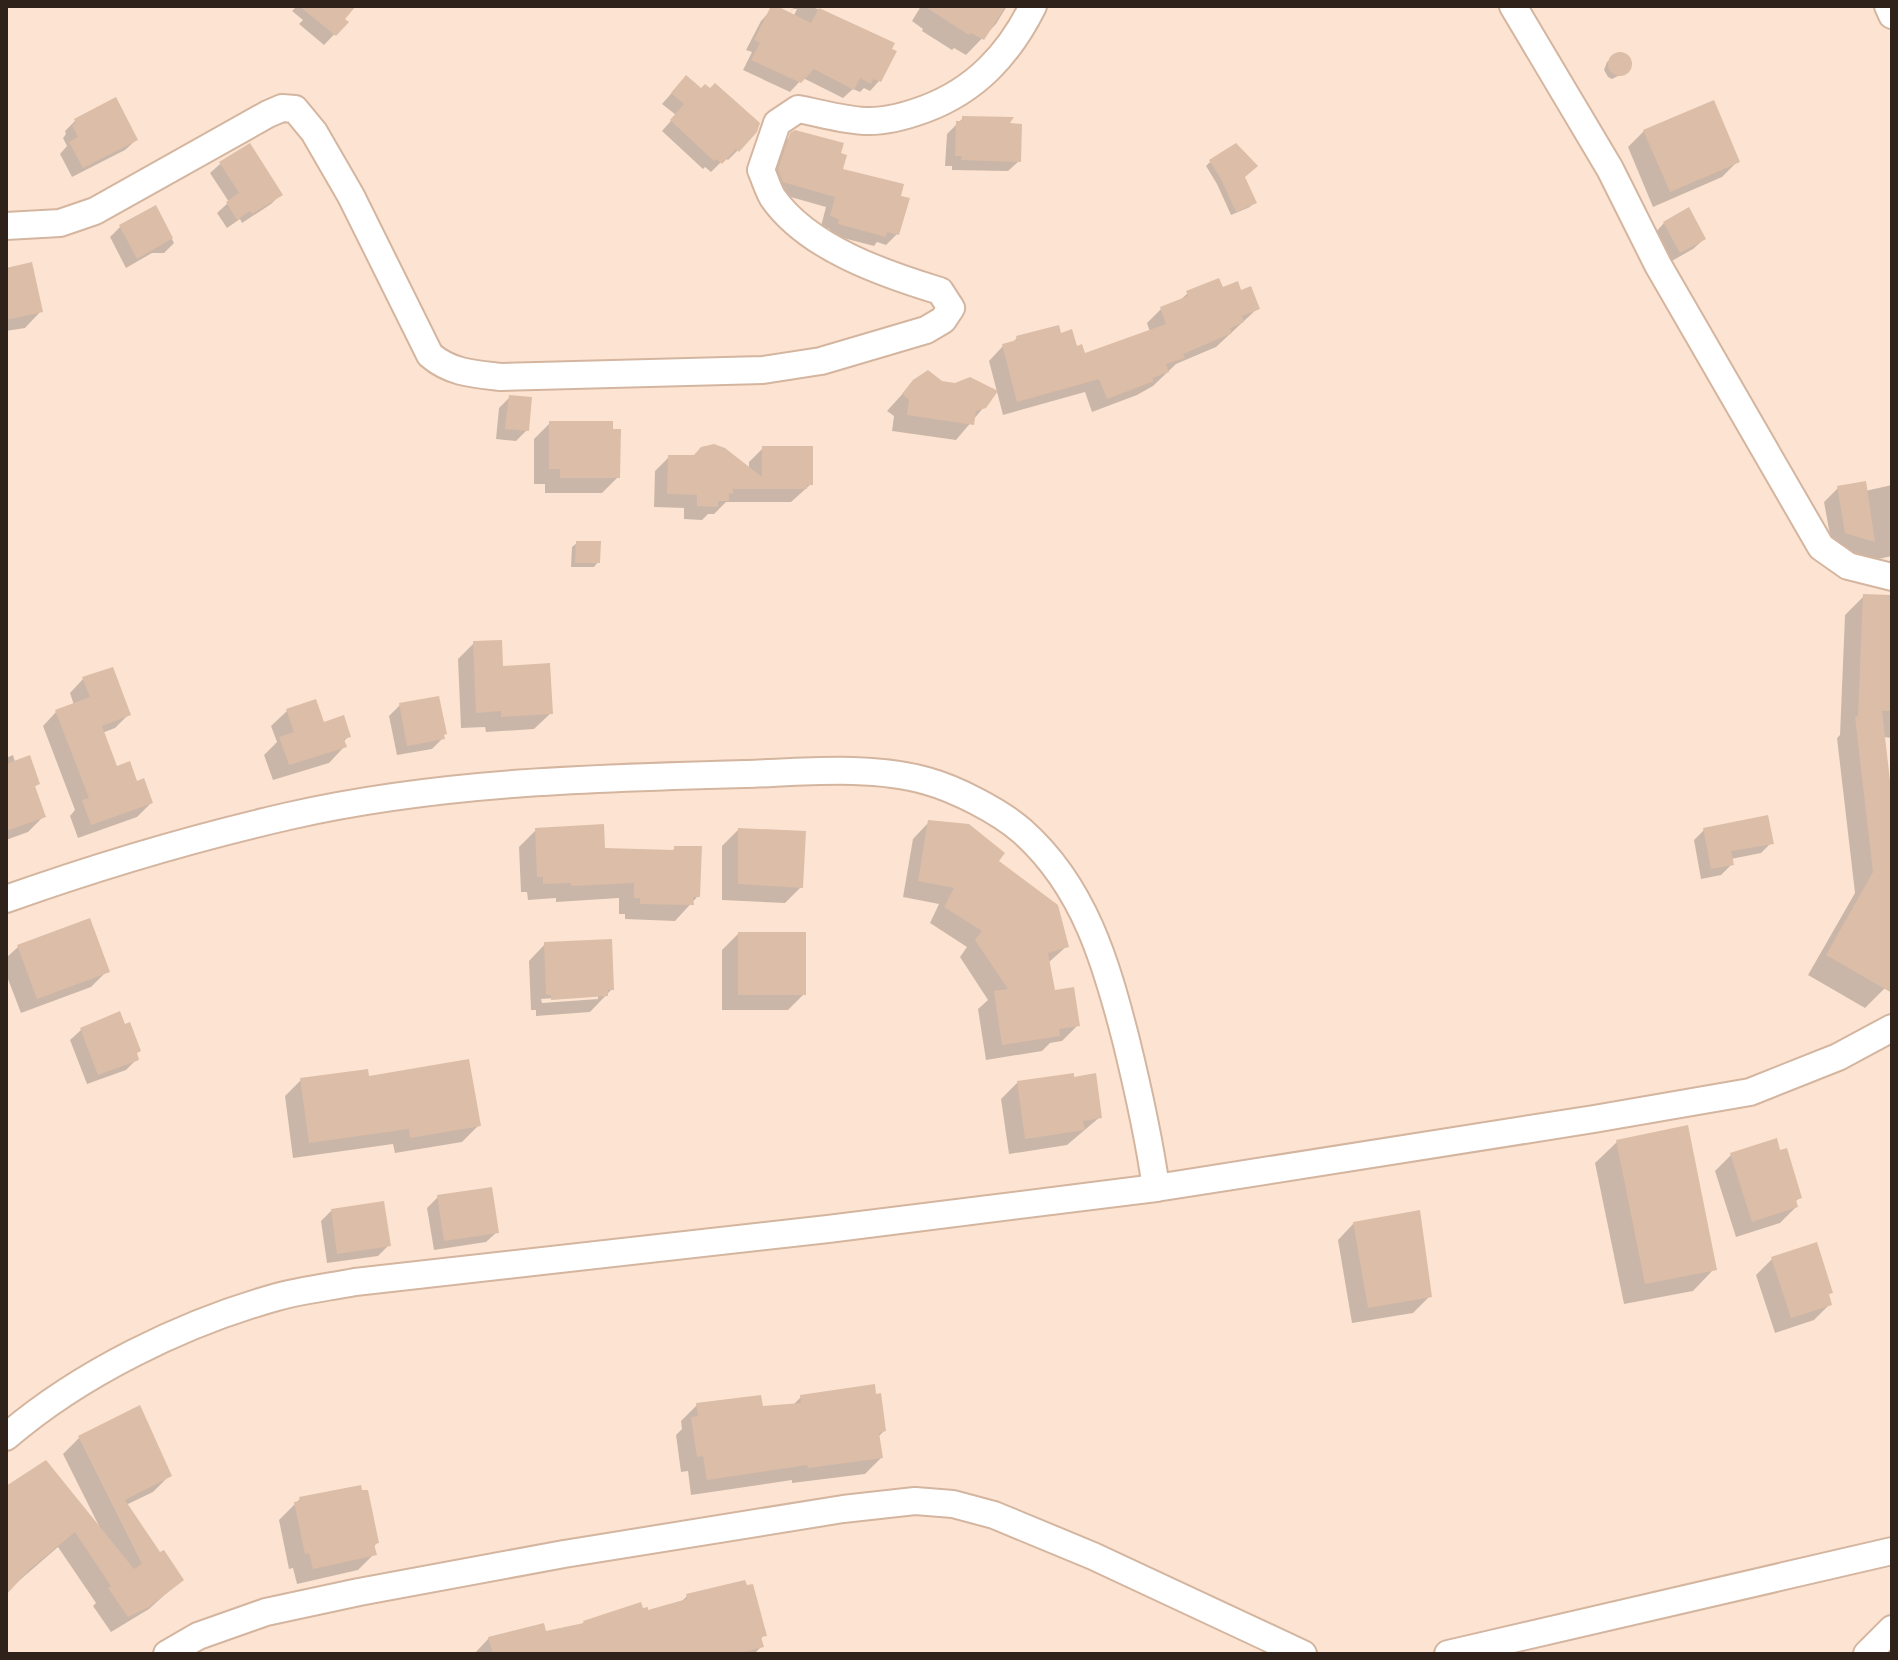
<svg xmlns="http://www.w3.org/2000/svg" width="1898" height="1660" font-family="Roboto,sans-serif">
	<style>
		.shadow { fill: #0003; fill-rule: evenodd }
		.building { fill: #dcbda7 }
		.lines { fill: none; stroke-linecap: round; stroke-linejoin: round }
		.street-casing { stroke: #d4b59f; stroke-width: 30 }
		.street { stroke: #fff; stroke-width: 26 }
	</style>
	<rect width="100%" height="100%" fill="#fde4d2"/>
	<g class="shadow">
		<path d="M 297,6 L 353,6 L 342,19 L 346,22 L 324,45 L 299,24 L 303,20 L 292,11 Z"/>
		<path d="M 795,6 L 811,6 L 892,44 L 879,81 L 870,91 L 864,88 L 860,92 L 853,89 L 843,98 L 803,78 L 790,92 L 743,70 L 752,52 L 746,50 L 761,21 L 770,11 L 789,14 ZM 792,9 L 797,9 L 790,24 L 786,22 Z"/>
		<path d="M 921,6 L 1007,6 L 996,24 L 966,55 L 954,48 L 952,50 L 922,31 L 923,29 L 912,21 Z"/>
		<path d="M 1620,53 L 1627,56 L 1631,63 L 1628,71 L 1612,79 L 1608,77 L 1604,70 L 1607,62 Z"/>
		<path d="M 677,87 L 738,150 L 728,160 L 725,158 L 711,172 L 705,167 L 703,169 L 662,131 L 676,115 L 662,104 Z"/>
		<path d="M 963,118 L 1007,125 L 1019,161 L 1008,171 L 952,170 L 952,166 L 945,166 L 947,134 Z"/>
		<path d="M 75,121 L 136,140 L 125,150 L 72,177 L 60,154 L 67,146 L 63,138 L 66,134 L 65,131 Z"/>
		<path d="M 1644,131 L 1738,161 L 1722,177 L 1653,207 L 1628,147 Z"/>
		<path d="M 792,135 L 838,155 L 840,170 L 897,234 L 886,245 L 877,242 L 874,246 L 828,234 L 830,229 L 821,226 L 826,207 L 773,192 L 769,181 L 780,146 Z"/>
		<path d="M 249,145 L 281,194 L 271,204 L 242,223 L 240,219 L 227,228 L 217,213 L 229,202 L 210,173 L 220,164 Z"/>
		<path d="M 1210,162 L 1243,177 L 1254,202 L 1250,207 L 1231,215 L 1217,184 L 1206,166 Z"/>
		<path d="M 155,208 L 174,243 L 164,253 L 152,253 L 126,268 L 110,237 L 120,227 Z"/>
		<path d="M 1664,223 L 1704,239 L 1693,249 L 1670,262 L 1654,234 Z"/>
		<path d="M 6,270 L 41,311 L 25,328 L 6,331 Z"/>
		<path d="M 1222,290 L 1240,293 L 1258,308 L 1216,347 L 1176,364 L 1153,386 L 1137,395 L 1092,412 L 1085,392 L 1003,415 L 989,361 L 1003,346 L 1011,344 L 1017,338 L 1060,335 L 1084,356 L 1150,332 L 1147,323 L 1161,309 L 1178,302 L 1188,293 Z"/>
		<path d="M 906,390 L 984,407 L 956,440 L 892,431 L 894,416 L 887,411 Z"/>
		<path d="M 510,397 L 527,430 L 516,441 L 496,439 L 499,408 Z"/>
		<path d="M 550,423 L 618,477 L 602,493 L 545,493 L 545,484 L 534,484 L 534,439 Z"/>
		<path d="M 763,448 L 811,484 L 791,502 L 726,502 L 714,514 L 708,514 L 702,520 L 684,519 L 684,508 L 654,507 L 655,471 L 669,457 L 749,470 L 749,462 Z"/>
		<path d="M 1892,485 L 1892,556 L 1874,560 L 1832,546 L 1824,502 L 1838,488 L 1865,491 Z"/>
		<path d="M 577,543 L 598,562 L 594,567 L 571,567 L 572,547 Z"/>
		<path d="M 1864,596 L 1892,597 L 1892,738 L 1883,737 L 1892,815 L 1892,976 L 1884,989 L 1865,1008 L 1808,975 L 1855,893 L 1837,738 L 1840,735 L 1845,615 Z"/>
		<path d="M 474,643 L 551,713 L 534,729 L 486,732 L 485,727 L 461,728 L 458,659 Z"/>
		<path d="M 83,679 L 129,714 L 115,728 L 102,733 L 116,768 L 136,783 L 151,803 L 137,817 L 78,838 L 70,816 L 75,810 L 43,726 L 56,712 L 74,705 L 70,693 Z"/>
		<path d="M 400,705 L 443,738 L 432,749 L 397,755 L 389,716 Z"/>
		<path d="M 288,710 L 349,736 L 343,742 L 345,746 L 329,763 L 273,780 L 264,755 L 277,742 L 271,726 Z"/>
		<path d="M 13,755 L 15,762 L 38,784 L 33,788 L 44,816 L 28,832 L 6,840 L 6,758 Z"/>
		<path d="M 929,822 L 996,862 L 1067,946 L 1048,963 L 1053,992 L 1078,1025 L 1062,1041 L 1050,1043 L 1042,1051 L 986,1060 L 978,1009 L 988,1000 L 960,957 L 967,947 L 930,923 L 939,904 L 903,897 L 913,839 Z"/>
		<path d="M 536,830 L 603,850 L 671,852 L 675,848 L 698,896 L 675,921 L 625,919 L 625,914 L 619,914 L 619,898 L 556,902 L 556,898 L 528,900 L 527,892 L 521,892 L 519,847 Z"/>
		<path d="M 738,830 L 801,887 L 785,903 L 722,900 L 722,846 Z"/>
		<path d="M 1704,830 L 1771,843 L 1761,853 L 1731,859 L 1732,864 L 1721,875 L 1701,879 L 1694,840 Z"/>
		<path d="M 738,934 L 804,994 L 788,1010 L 722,1010 L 722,950 Z"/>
		<path d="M 545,944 L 612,989 L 590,1012 L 536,1016 L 536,1010 L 531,1010 L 529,961 ZM 598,995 L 598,999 L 542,1003 L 541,999 Z"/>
		<path d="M 18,947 L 107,971 L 91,987 L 21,1013 L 6,974 L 6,958 Z"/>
		<path d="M 123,1026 L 137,1059 L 126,1070 L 87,1084 L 70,1040 L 81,1030 Z"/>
		<path d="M 367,1078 L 478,1126 L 462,1142 L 395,1153 L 393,1144 L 293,1158 L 285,1096 L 301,1080 Z"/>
		<path d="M 1017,1083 L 1100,1117 L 1067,1145 L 1009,1154 L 1001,1099 Z"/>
		<path d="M 1617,1142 L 1714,1269 L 1693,1291 L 1624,1304 L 1595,1163 Z"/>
		<path d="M 1731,1155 L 1800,1197 L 1795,1202 L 1796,1207 L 1780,1223 L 1736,1237 L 1715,1171 Z"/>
		<path d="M 438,1197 L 497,1232 L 486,1242 L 434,1250 L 427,1208 Z"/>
		<path d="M 331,1211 L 389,1245 L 378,1256 L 327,1263 L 321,1221 Z"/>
		<path d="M 1354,1223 L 1429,1297 L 1413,1313 L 1352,1323 L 1338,1240 Z"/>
		<path d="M 1772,1259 L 1831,1292 L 1827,1296 L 1830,1304 L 1814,1320 L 1775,1333 L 1756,1275 Z"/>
		<path d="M 874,1396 L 884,1431 L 878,1437 L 881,1458 L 865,1474 L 792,1483 L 792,1480 L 691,1495 L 688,1471 L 681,1472 L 676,1435 L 682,1429 L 681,1421 L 697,1405 L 761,1409 L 792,1406 L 801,1397 Z"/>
		<path d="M 79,1438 L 169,1476 L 153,1492 L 126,1505 L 160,1555 L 181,1580 L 149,1609 L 111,1632 L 93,1606 L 96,1603 L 58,1547 L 6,1592 L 6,1489 L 99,1526 L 63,1454 Z"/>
		<path d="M 300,1499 L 377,1543 L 373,1547 L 374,1554 L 358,1570 L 297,1584 L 293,1568 L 289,1569 L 279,1520 Z"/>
		<path d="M 687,1596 L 764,1635 L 760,1640 L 762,1646 L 754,1654 L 474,1654 L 489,1638 L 544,1634 L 581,1626 L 584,1622 L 647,1612 L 680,1603 Z"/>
	</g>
	<g class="building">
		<path d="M 299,6 L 356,6 L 345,19 L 349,22 L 336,36 Z"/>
		<path d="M 771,6 L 777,6 L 811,23 L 819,8 L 895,43 L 892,49 L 897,51 L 881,82 L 873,79 L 871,84 L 860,78 L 854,90 L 814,69 L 801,83 L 751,60 L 760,43 L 754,40 Z"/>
		<path d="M 924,6 L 1006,6 L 984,40 L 971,33 L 969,35 Z"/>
		<circle cx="1620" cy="64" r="12"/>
		<path d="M 686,75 L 701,88 L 705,84 L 710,88 L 715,83 L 760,123 L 757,132 L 739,152 L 736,149 L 722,164 L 716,159 L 714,161 L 670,120 L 684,104 L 671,93 Z"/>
		<path d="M 116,97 L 138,140 L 83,168 L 69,142 L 78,137 L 72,125 L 76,123 L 74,119 Z"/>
		<path d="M 1714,100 L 1740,162 L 1670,192 L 1643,130 Z"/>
		<path d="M 962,116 L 1014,117 L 1010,123 L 1022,124 L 1021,162 L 961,160 L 962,156 L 955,156 L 956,121 L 962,121 Z"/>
		<path d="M 795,130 L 844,143 L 841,153 L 847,155 L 843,169 L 904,184 L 901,196 L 910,198 L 899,235 L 887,232 L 886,237 L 838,224 L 839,219 L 830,216 L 835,197 L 783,182 L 778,169 L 790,133 Z"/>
		<path d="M 250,143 L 283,195 L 252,214 L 250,211 L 237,220 L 226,202 L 239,193 L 219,162 Z"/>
		<path d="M 1236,143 L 1258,166 L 1245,177 L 1257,203 L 1236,212 L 1221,179 L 1209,160 Z"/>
		<path d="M 156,205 L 173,238 L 137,259 L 119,225 Z"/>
		<path d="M 1689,207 L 1706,239 L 1680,253 L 1663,222 Z"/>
		<path d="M 32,262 L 43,312 L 6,320 L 6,268 Z"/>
		<path d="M 1219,278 L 1223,287 L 1238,281 L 1241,290 L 1251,286 L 1260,309 L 1242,316 L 1244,322 L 1230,328 L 1232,333 L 1183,354 L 1185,358 L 1166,364 L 1169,372 L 1152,378 L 1154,381 L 1107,399 L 1099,379 L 1017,402 L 1002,344 L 1017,340 L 1016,336 L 1059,325 L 1061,333 L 1072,329 L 1077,346 L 1082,344 L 1085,353 L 1166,324 L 1160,307 L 1188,296 L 1186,291 Z"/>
		<path d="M 928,370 L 942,381 L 955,383 L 970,377 L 998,391 L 986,408 L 976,411 L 974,425 L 907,415 L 909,400 L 902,394 L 913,380 Z"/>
		<path d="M 509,395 L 532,397 L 529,431 L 505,429 Z"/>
		<path d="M 549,421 L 613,421 L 613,429 L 621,429 L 620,478 L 560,478 L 560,469 L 549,469 Z"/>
		<path d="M 714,444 L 725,448 L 762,477 L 762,446 L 813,446 L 813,485 L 807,485 L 807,489 L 733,489 L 733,494 L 729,493 L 729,501 L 718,501 L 718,507 L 697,506 L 697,495 L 667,494 L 668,455 L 694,455 L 701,447 Z"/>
		<path d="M 1866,481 L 1875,542 L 1845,533 L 1837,486 Z"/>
		<path d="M 576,541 L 601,541 L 600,563 L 575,563 Z"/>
		<path d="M 1863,594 L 1892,595 L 1892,711 L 1882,711 L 1892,798 L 1892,993 L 1826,955 L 1873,872 L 1855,717 L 1858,716 Z"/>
		<path d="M 502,640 L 503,666 L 550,663 L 553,714 L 501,717 L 501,711 L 476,713 L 473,641 Z"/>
		<path d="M 113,667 L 131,715 L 102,726 L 117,766 L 130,761 L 137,781 L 144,778 L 153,803 L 91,825 L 82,800 L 89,798 L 55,710 L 90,697 L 82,677 Z"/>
		<path d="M 439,696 L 447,734 L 444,735 L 445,739 L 407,746 L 399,703 Z"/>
		<path d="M 316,699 L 324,722 L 344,715 L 351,737 L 344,739 L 347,747 L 289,765 L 279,737 L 294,732 L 286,709 Z"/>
		<path d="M 30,755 L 40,784 L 35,786 L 46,817 L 6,831 L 6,764 Z"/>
		<path d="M 1768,815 L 1774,844 L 1731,851 L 1734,865 L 1711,869 L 1703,828 Z"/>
		<path d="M 928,820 L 969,824 L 1005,853 L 999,861 L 1058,905 L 1069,947 L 1048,953 L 1055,990 L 1074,987 L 1080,1026 L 1059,1029 L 1060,1036 L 1002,1045 L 994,991 L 1008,989 L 975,940 L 982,931 L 944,907 L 954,888 L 918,881 Z"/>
		<path d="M 604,824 L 605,848 L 674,850 L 674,846 L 702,846 L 700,897 L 693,897 L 694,905 L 640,904 L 640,898 L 634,898 L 634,883 L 571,886 L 571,883 L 543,884 L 543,877 L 537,877 L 535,828 Z"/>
		<path d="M 738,828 L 806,831 L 803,888 L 738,884 Z"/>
		<path d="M 90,918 L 110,972 L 37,999 L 17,945 Z"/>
		<rect x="738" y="932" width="68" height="63"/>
		<path d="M 612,939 L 614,990 L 608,990 L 608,996 L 551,1000 L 551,995 L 546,995 L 544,942 Z"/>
		<path d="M 120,1011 L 125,1024 L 130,1022 L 141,1051 L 137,1053 L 139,1060 L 98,1075 L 80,1028 Z"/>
		<path d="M 469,1059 L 481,1126 L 410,1138 L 409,1129 L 309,1143 L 300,1078 L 368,1069 L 369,1076 Z"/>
		<path d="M 1074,1073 L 1074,1077 L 1096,1073 L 1102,1118 L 1083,1121 L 1085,1130 L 1025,1139 L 1017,1081 Z"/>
		<path d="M 1688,1125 L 1717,1270 L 1645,1284 L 1616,1140 Z"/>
		<path d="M 1777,1138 L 1780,1150 L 1787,1148 L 1802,1198 L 1796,1200 L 1798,1207 L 1752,1222 L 1730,1153 Z"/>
		<path d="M 492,1187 L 499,1233 L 444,1241 L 437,1195 Z"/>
		<path d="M 384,1201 L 391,1246 L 337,1254 L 331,1209 Z"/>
		<path d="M 1420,1210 L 1432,1297 L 1368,1308 L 1353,1222 Z"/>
		<path d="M 1817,1242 L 1833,1293 L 1829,1294 L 1832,1305 L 1791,1318 L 1771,1257 Z"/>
		<path d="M 875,1384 L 876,1394 L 881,1393 L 886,1431 L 879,1433 L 883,1458 L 808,1468 L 807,1465 L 707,1480 L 703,1456 L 697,1457 L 691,1417 L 698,1416 L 696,1403 L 761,1395 L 763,1406 L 801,1403 L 800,1395 Z"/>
		<path d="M 140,1405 L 172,1476 L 125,1500 L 160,1552 L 164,1550 L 184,1580 L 149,1607 L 128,1617 L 108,1588 L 111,1586 L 75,1532 L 29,1570 L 6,1595 L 6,1486 L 46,1460 L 134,1569 L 142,1564 L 78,1436 Z"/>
		<path d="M 361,1485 L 362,1490 L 368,1490 L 379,1543 L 374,1544 L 377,1555 L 313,1569 L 309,1553 L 305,1554 L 294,1502 L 300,1501 L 299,1497 Z"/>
		<path d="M 745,1580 L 747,1585 L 753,1584 L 767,1636 L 761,1637 L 764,1647 L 737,1654 L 493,1654 L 488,1637 L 544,1623 L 546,1631 L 584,1623 L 583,1621 L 641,1602 L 643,1608 L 648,1607 L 648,1610 L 687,1599 L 686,1594 Z"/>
	</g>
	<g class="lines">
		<defs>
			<g id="street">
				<path d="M 1513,6 L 1610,169 L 1658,265 L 1821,547 L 1848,566 L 1892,577"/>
				<path d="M 1888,6 L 1892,15"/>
				<path d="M 6,226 L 60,223 L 95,211 L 268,114 L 282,108 L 295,109 L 314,132 L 351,196 L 430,355 C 451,373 474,374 501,377 L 763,370 L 821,361 L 926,330 L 943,320 L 951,308 L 940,291 C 884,274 808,248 773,198 C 768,190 765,179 761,170 L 777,123 L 798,109 C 820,113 843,120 865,121 C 886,122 906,116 925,109 C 976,90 1009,54 1033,6"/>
				<path d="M 6,899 C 99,866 193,838 289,816 C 438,782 595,778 747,774 C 804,772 872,765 927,781 C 956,789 999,811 1022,831 C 1084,886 1106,962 1126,1040 C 1138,1089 1149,1138 1156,1188"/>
				<path d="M 6,1437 C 79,1374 183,1323 277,1297 C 302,1290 329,1287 355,1282 L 828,1229 L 1156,1188 L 1594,1119 L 1750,1092 L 1838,1057 L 1892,1028"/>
				<path d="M 167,1654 L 198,1636 L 266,1612 L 359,1592 L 564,1554 L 843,1509 L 915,1501 L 953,1504 L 994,1515 L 1093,1556 L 1303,1654"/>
				<path d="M 1448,1654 L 1892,1551"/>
				<path d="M 1867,1654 L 1892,1629"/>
			</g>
		</defs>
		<use href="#street" class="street-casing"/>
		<use href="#street" class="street"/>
	</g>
	<rect width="1898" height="1660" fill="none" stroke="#2e221a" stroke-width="16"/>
</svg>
